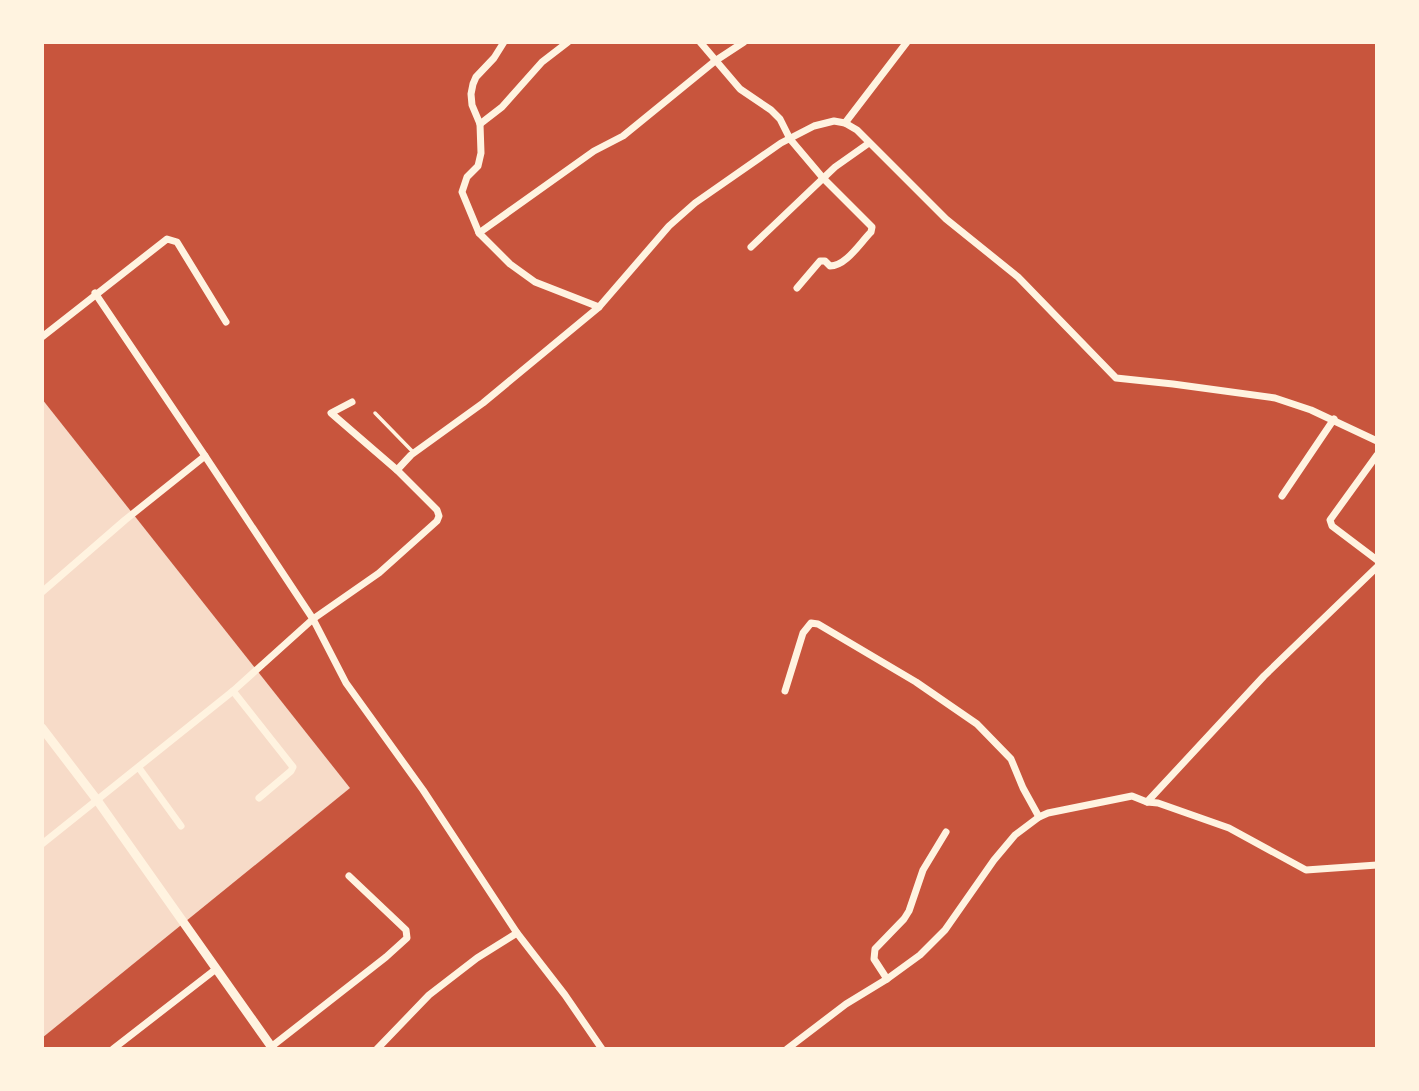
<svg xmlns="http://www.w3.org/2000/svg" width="1419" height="1091" font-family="'PT Sans',sans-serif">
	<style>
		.building { fill: #f7dbc8 }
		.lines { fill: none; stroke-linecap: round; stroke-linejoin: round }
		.service { stroke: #fff3e0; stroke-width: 3.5 }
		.minor { stroke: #fff3e0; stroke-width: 7 }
		.tertiary { stroke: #fff3e0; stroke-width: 9 }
	</style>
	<rect width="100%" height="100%" fill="#c8553d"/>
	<path class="building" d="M 42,399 L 350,788 L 42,1038 Z"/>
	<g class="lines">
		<path class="service" d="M 375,413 L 414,453"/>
		<g class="minor">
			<path d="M 504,42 L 494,58 L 476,77 L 473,84 L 471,94 L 472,105 L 480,124 L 481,153 L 478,166 L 467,177 L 462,192 L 479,233 L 510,264 L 535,282 L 599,307"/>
			<path d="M 700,42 L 740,89 L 771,110 L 780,119 L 790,139 L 823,178 L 872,227 L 871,232 C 860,243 846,266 830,266 L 825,261 L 820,261 L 797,288"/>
			<path d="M 845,123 L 907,42"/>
			<path d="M 480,124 L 502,107 L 542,62 L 568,42"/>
			<path d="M 479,233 L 594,151 L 623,136 L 715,61 L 744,42"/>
			<path d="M 751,247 L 835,167 L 869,143"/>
			<path d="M 95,293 L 205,456"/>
			<path d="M 42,337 L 167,239 L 177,242 L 226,322"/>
			<path d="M 352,402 L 331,413 L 397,470"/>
			<path d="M 1377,455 L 1330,520 L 1332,526 L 1377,560"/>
			<path d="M 1282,496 L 1334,419"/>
			<path d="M 42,592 L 125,520 L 205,456 L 313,619 L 346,683 L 423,790 L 517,933 L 565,995 L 602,1049"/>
			<path d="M 233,691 L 293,767 L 291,771 L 259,798"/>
			<path d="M 785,691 L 803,633 L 811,623 L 818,624 L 916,682 L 977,724 L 1011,759 L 1023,788 L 1039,817"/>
			<path d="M 139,768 L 181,826"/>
			<path d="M 1147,802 L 1264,676 L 1377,567"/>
			<path d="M 42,844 L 233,691 L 313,619 L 379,573 L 437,521 L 439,516 L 437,510 L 397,470 L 411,455 L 483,403 L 599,307 L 669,226 L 695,203 L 781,143 L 814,126 L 834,121 L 845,123 L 857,130 L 946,219 L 1018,277 L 1116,378 L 1173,384 L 1275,398 L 1311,410 L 1377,441"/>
			<path d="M 887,979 L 874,959 L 875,949 L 904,919 L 909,911 L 923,870 L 946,832"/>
			<path d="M 271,1047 L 386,957 L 407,938 L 406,930 L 349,876"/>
			<path d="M 113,1049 L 216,969"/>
			<path d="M 377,1049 L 429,995 L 477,958 L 517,933"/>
			<path d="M 787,1049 L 846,1004 L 887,979 L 920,955 L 945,930 L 994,860 L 1015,835 L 1039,817 L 1048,813 L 1132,796 L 1147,802 L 1158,803 L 1229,828 L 1306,870 L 1377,865"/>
		</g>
		<path class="tertiary" d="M 42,728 L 97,800 L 273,1049"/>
	</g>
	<rect width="1419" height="1091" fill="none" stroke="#fff3e0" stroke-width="88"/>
</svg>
